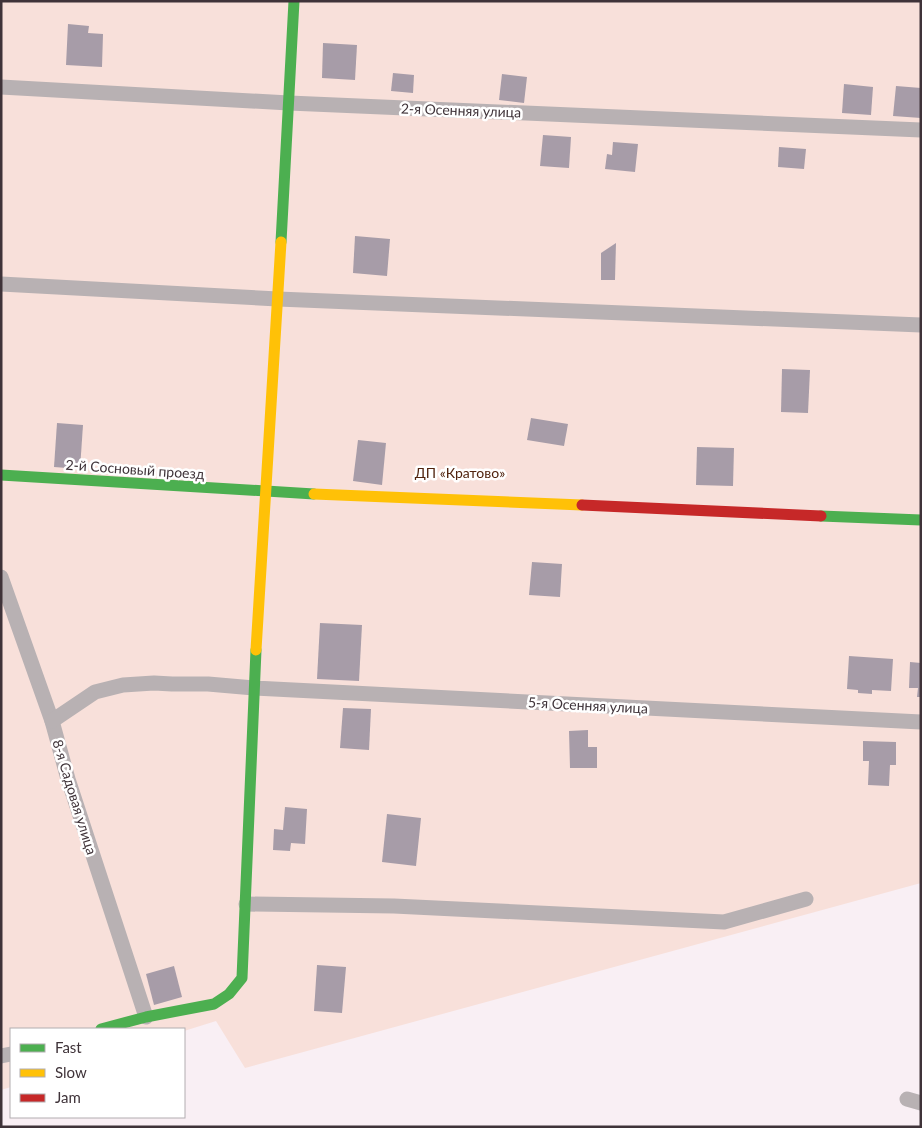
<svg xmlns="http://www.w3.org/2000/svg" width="922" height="1128" font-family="Lato,sans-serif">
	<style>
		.green { fill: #f8e0da }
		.building { fill: #a79ca8 }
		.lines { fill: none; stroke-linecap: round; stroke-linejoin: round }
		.street { stroke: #b8b1b3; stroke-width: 15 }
		.fast { stroke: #4caf50; stroke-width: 11 }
		.slow { stroke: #ffc107; stroke-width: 11 }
		.jam { stroke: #c62828; stroke-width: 11 }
		.labels { text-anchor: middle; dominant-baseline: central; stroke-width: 5; stroke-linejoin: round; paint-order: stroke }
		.street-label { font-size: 14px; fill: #3f3339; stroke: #fff }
		.park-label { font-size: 14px; fill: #50230e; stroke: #fff }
	</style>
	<rect width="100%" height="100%" fill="#f9eff4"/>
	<path class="green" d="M 1,1 L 921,1 L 921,883 L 245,1068 L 216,1021 L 184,1031 L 184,1029 L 11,1029 L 11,1087 L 1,1090 Z"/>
	<g class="building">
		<path d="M 68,24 L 89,26 L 88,33 L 103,34 L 102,67 L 66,65 Z"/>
		<path d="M 323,43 L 357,45 L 355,80 L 322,78 Z"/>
		<path d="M 393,73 L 414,75 L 413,93 L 391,91 Z"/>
		<path d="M 502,74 L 527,77 L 524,103 L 499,100 Z"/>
		<path d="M 844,84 L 873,87 L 871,115 L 842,113 Z"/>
		<path d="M 896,86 L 921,88 L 921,118 L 893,116 Z"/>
		<path d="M 543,135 L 571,137 L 569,168 L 540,166 Z"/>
		<path d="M 613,142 L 638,144 L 635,172 L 605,169 L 607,154 L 612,155 Z"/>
		<path d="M 779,147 L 806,149 L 804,169 L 778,167 Z"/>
		<path d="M 355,236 L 390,239 L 387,276 L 353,273 Z"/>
		<path d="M 616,243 L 615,280 L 601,280 L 601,253 Z"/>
		<path d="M 782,369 L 810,370 L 808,413 L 781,412 Z"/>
		<path d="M 531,418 L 568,424 L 564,446 L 527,440 Z"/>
		<path d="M 57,423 L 83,425 L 80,469 L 54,467 Z"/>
		<path d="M 358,440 L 386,443 L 382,485 L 353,481 Z"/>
		<path d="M 697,447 L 734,448 L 733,486 L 696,485 Z"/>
		<path d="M 532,562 L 562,564 L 560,597 L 529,595 Z"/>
		<path d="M 320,623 L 362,625 L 359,681 L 317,679 Z"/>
		<path d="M 849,656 L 893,659 L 891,691 L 872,690 L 872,694 L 858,693 L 858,690 L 847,689 Z"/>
		<path d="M 910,662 L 921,663 L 921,697 L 917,697 L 918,688 L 909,688 Z"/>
		<path d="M 343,708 L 371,709 L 369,750 L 340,748 Z"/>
		<path d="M 588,730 L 588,747 L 597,747 L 597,768 L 570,768 L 569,731 Z"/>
		<path d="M 863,741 L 896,742 L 896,765 L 890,765 L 889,786 L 868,785 L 869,761 L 863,761 Z"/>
		<path d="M 285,807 L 307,809 L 305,844 L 291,843 L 290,851 L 273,850 L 274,829 L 283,830 Z"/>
		<path d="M 387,814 L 421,818 L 416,866 L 382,862 Z"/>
		<path d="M 317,965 L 346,967 L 342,1013 L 314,1011 Z"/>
		<path d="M 174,966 L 182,997 L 154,1005 L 146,974 Z"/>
	</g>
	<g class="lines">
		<g class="street">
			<path d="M 1,87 L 289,103 L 921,130"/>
			<path d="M 1,284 L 278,299 L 921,325"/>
			<path d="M 1,577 L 52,721 L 68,779 L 146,1017"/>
			<path d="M 52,721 L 95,692 L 123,685 L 154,683 L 172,684 L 208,684 L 254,688 L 921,722"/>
			<path d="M 246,904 L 394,906 L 724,922 L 806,899"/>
			<path d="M 1,1056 L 11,1054"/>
			<path d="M 907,1099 L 921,1103"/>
		</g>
		<g class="fast">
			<path d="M 281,242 L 294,1"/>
			<path d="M 1,475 L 314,494"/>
			<path d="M 821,516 L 921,520"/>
			<path d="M 101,1029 L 146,1017 L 214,1004 L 229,994 L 242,978 L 256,650"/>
		</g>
		<g class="slow">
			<path d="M 314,494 L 582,505"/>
			<path d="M 256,650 L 281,242"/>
		</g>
		<path class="jam" d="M 582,505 L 821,516"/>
	</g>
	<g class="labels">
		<g class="street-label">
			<text transform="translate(461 110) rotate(2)">2-я Осенняя улица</text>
			<text transform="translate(135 469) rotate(4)">2-й Сосновый проезд</text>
			<text transform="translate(588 705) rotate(3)">5-я Осенняя улица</text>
			<text transform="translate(75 797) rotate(73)">8-я Садовая улица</text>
		</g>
		<g class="park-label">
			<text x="460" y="472">ДП «Кратово»</text>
		</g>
	</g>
	<rect width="922" height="1128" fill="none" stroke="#3f3339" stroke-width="5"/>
	<rect x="10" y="1028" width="175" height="90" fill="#ffffff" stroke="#b2adb0"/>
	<rect x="20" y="1044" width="25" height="8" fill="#4caf50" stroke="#b2adb0"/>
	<text x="55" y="1053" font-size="15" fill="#3f3339">Fast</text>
	<rect x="20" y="1069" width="25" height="8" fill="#ffc107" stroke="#b2adb0"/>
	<text x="55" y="1078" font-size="15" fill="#3f3339">Slow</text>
	<rect x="20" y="1094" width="25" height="8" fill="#c62828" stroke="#b2adb0"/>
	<text x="55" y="1103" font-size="15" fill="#3f3339">Jam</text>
</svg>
